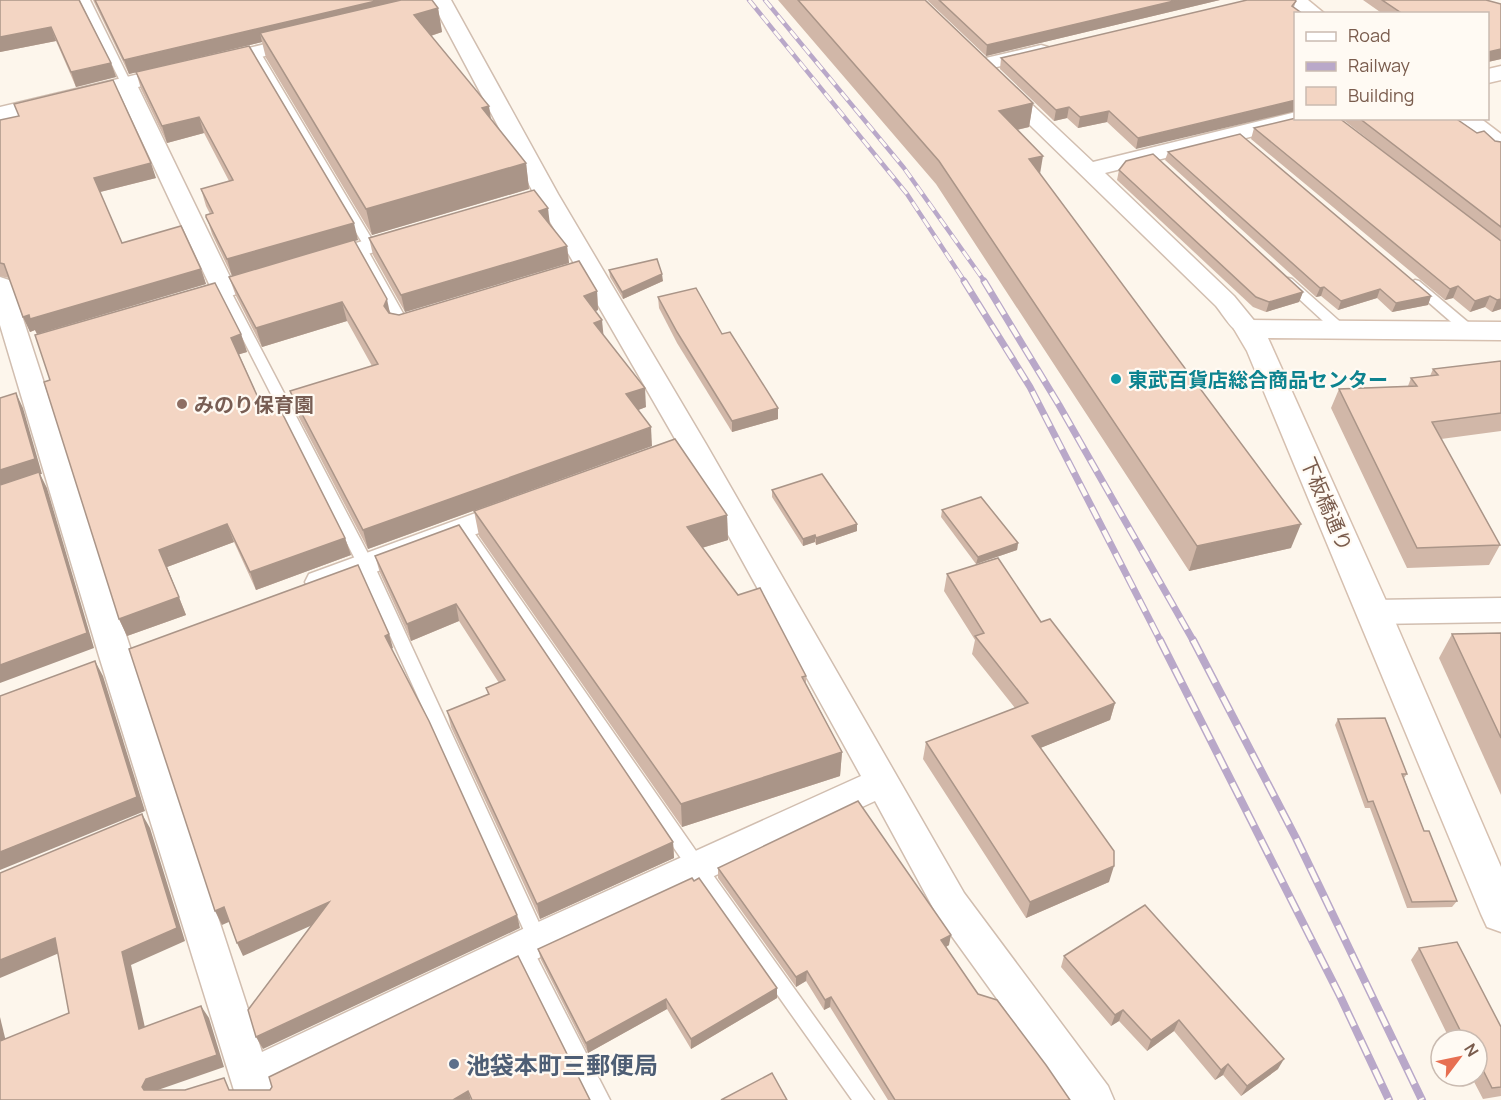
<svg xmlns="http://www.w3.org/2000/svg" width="1501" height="1100" font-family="Manrope,'Noto Sans JP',sans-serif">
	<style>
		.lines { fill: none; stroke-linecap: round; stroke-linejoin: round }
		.lane-casing { stroke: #d1beb0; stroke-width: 3 }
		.street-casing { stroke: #d1beb0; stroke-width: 3 }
		.secondary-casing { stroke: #d6c0b0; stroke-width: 3 }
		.lane { fill: #fff; fill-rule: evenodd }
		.street { fill: #fff; fill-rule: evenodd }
		.secondary { fill: #fff; fill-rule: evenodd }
		.rail-far2-casing { stroke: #b9a8c9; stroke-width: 4.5 }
		.rail-far1-casing { stroke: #b9a8c9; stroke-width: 7 }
		.rail-casing { stroke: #b9a8c9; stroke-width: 8 }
		.rail-far2 { stroke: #fffaf3; stroke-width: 3; stroke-dasharray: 10; stroke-linecap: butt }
		.rail-far1 { stroke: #fffaf3; stroke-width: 4.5; stroke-dasharray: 13; stroke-linecap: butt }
		.rail { stroke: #fffaf3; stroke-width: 5; stroke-dasharray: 16; stroke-linecap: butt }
		.wall { fill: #d1b7a8 }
		.shaded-wall { fill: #aa9588 }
		.building { fill: #f3d5c3; stroke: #aa9588; stroke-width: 1.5 }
		.culture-dot { fill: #0f9aa8; stroke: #fffaf3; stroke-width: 2 }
		.education-dot { fill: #8d6e63; stroke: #fffaf3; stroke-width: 2 }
		.service-dot { fill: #5c6f8a; stroke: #fffaf3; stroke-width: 2 }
		.labels { text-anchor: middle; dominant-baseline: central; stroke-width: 4.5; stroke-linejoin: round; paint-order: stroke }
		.culture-label { font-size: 20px; font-weight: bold; fill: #0d838f; stroke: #fffaf3; text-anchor: start }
		.education-label { font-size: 20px; font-weight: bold; fill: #785e54; stroke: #fffaf3; text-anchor: start }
		.street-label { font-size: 20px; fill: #7a5c4d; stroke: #fffaf3 }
		.near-service-label { font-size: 24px; font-weight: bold; fill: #4e5e75; stroke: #fffaf3; text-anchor: start }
	</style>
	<rect width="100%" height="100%" fill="#fdf6ec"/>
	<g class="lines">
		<defs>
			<g id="lane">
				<path d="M 80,0 L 90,0 L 131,83 L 130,85 L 121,83 Z"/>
				<path d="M 251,50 L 260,52 L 376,246 L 374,249 L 367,249 L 409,324 L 408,327 L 403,328 L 397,324 L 355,249 L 357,246 L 364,246 L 250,52 Z"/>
				<path d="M 1288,278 L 1292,279 L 1346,327 L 1347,330 L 1346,333 L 1336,333 L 1284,285 L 1282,282 L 1284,279 Z"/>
				<path d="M 1415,280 L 1419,281 L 1475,328 L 1476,331 L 1475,334 L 1465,334 L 1411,287 L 1409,284 Z"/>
				<path d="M 224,286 L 230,290 L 374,565 L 547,940 L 545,946 L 538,949 L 531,946 L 358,565 L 218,290 Z"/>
				<path d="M 463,523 L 468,524 L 703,861 L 874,1100 L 852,1100 L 691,873 L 458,532 L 456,528 L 458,524 Z"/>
				<path d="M 522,939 L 529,942 L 610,1100 L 589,1100 L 513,948 L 515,942 Z"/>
			</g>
			<g id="street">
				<path d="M 431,0 L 451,0 L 558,194 L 706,444 L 964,893 L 1108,1086 L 1114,1100 L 1070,1100 L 938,917 L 875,801 L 551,952 L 273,1088 L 277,1100 L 237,1100 L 99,656 L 0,325 L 0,277 L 9,280 L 12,285 L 262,1052 L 525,928 L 861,776 L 678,444 L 534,194 Z"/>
				<path d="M 303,35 L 310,37 L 313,41 L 310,45 L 138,87 L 231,279 L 272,268 L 281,270 L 284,275 L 281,280 L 189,309 L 180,311 L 171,309 L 167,303 L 171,297 L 210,286 L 119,92 L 0,121 L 0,107 Z"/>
				<path d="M 1041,45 L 1048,47 L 1051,51 L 1048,55 L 980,71 L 973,69 L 970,65 L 973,61 Z"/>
				<path d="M 1002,81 L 1009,83 L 1093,162 L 1296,112 L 1296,118 L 1309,118 L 1306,123 L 1105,173 L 1234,296 L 1261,329 L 1257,335 C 1236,340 1228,321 1216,306 L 995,91 L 991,87 L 995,83 Z"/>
				<path d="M 410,227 L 418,229 L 422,234 L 418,239 L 321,268 L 312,266 L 309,261 L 312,256 Z"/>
				<path d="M 514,499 L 524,502 L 529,509 L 524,516 L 320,593 L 309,590 L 305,582 L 309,574 Z"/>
				<path d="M 1501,598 L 1501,622 L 1374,624 L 1363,620 L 1358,612 L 1363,604 L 1374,600 Z"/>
			</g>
			<g id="secondary">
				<path d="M 1283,0 L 1308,0 L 1325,14 L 1299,14 Z"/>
				<path d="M 1501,66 L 1501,80 L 1488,83 L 1488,69 Z"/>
				<path d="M 1452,118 L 1480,118 L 1501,134 L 1501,152 L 1492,150 Z"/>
				<path d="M 1248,320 L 1501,322 L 1501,340 L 1268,338 L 1391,612 L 1501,867 L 1501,932 L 1487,927 L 1481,914 L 1247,351 L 1234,329 L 1238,323 Z"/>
			</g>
		</defs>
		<use href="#lane" class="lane-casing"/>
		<use href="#street" class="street-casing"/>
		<use href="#secondary" class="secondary-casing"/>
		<use href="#lane" class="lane"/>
		<use href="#street" class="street"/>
		<use href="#secondary" class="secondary"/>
		<defs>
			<g id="rail-far2">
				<path d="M 749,0 L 907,194 L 965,282"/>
				<path d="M 765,0 L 904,168 L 985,282"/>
			</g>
			<g id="rail-far1">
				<path d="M 964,281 L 1030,387 L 1161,642"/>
				<path d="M 984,281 L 1059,405 L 1194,642"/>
			</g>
			<g id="rail">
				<path d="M 1160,640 L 1340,996 L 1389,1100"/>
				<path d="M 1193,640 L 1296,838 L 1422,1100"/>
			</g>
		</defs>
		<use href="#rail-far2" class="rail-far2-casing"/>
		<use href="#rail-far1" class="rail-far1-casing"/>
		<use href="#rail" class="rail-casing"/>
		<use href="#rail-far2" class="rail-far2"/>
		<use href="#rail-far1" class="rail-far1"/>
		<use href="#rail" class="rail"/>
	</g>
	<g class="wall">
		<path d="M 0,0 L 111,63 L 116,77 L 76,87 L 56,41 L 0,52 Z"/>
		<path d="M 93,0 L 432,0 L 438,8 L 442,32 L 431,36 L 491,119 L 526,163 L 529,189 L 372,235 L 266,58 L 262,42 L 129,74 Z"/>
		<path d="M 778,0 L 925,0 L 1033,103 L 1029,127 L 1017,130 L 1040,174 L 1291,548 L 1189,571 L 936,184 Z"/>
		<path d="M 927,0 L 1220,0 L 986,56 Z"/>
		<path d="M 1363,0 L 1486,0 L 1501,59 L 1488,62 L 1488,14 L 1383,14 Z"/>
		<path d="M 1296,1 L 1294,7 L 1136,149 L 1107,122 L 1078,128 L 1067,118 L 1054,121 L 1000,69 L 1001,58 Z"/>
		<path d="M 249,46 L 358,240 L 354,241 L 390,313 L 399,315 L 597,291 L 598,310 L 595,311 L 603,335 L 646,407 L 638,410 L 652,446 L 368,549 L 295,410 L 290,391 L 372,366 L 347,321 L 262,347 L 236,296 L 229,277 L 232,276 L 212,234 L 206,215 L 210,214 L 206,206 L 201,189 L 229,181 L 204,133 L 167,143 L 141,89 L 136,72 Z"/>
		<path d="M 1341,118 L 1455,118 L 1477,133 L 1495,141 L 1501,142 L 1501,309 L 1492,312 L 1485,307 L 1470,312 L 1453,298 L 1445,300 L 1251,139 L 1254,128 L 1425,184 Z"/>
		<path d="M 0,120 L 156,178 L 100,192 L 122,243 L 201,269 L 206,284 L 37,334 L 35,330 L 30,332 L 9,278 L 0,276 Z"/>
		<path d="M 1168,152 L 1431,296 L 1428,305 L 1392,312 L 1377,298 L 1338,310 L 1321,296 L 1316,297 L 1165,160 Z"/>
		<path d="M 1119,170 L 1303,292 L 1299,302 L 1266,312 L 1253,307 L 1117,180 Z"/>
		<path d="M 549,224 L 567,246 L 569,263 L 405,312 L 373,255 L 369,238 Z"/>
		<path d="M 609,270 L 663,281 L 623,299 L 610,277 Z"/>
		<path d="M 658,297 L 778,419 L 732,432 L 677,343 L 659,308 Z"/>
		<path d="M 241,334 L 247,352 L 239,354 L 260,402 L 345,538 L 351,555 L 256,590 L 234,542 L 167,567 L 186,615 L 127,636 L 119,619 Z"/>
		<path d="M 1501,361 L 1501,431 L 1441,439 L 1500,545 L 1489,565 L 1407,568 L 1331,408 L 1339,389 L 1408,386 L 1411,378 L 1430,376 L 1433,369 Z"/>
		<path d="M 772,490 L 857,524 L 857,531 L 816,545 L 815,542 L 803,546 L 772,497 Z"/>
		<path d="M 942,510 L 1018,543 L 1017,550 L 976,564 L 941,517 Z"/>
		<path d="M 474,511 L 727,515 L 728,540 L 702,548 L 738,595 L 806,676 L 806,683 L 842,752 L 840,776 L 682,827 L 479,536 Z"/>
		<path d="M 459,525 L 673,842 L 674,858 L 540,919 L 451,727 L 447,711 L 488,694 L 486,688 L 499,683 L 459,621 L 411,641 L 380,573 L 375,556 Z"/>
		<path d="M 947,574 L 1041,622 L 1115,703 L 1110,720 L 1040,748 L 1109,882 L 1026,918 L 923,759 L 926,742 L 1015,708 L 972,654 L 975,640 L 944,591 Z"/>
		<path d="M 1501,633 L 1501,795 L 1439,658 L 1452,634 Z"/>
		<path d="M 1338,719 L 1407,774 L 1404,778 L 1424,831 L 1457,901 L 1452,907 L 1407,908 L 1370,808 L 1365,808 L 1335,725 Z"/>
		<path d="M 718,868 L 949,945 L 946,947 L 978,994 L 1070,1100 L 888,1100 L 830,1007 L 824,1010 L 806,981 L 796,987 L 718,878 Z"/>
		<path d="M 1419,948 L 1501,1027 L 1501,1096 L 1483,1099 L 1471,1076 L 1477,1076 L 1477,1040 L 1450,1040 L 1411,960 Z"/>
		<path d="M 538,949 L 777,998 L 691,1049 L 667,1009 L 588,1053 L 541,960 Z"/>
		<path d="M 1064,956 L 1278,1069 L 1241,1096 L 1223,1075 L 1215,1080 L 1174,1031 L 1147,1051 L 1119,1021 L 1111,1026 L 1061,967 Z"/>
	</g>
	<g class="shaded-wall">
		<path d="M 380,0 L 420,0 L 260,33 L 262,42 L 129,74 L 124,60 Z"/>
		<path d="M 1178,0 L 1220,0 L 986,56 L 987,45 Z"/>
		<path d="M 438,8 L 442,32 L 418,40 L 414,15 Z"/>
		<path d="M 51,27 L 56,41 L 0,52 L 0,37 Z"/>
		<path d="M 1501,49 L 1501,59 L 1488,62 L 1488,52 Z"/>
		<path d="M 111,63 L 116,77 L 76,87 L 71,72 Z"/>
		<path d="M 1296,100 L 1296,111 L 1136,149 L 1138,138 Z"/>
		<path d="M 1033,103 L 1029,127 L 995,135 L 999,111 Z"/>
		<path d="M 489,106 L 493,132 L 482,108 Z"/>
		<path d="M 1069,107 L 1067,118 L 1054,121 L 1056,110 Z"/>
		<path d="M 1109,111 L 1107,122 L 1078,128 L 1080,117 Z"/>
		<path d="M 199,117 L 204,133 L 167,143 L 162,126 Z"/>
		<path d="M 1043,156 L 1039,180 L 1029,159 Z"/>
		<path d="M 151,163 L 156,178 L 100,192 L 94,178 Z"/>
		<path d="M 526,163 L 529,189 L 372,235 L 366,209 Z"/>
		<path d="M 548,208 L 550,225 L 539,211 Z"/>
		<path d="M 354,223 L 358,240 L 232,276 L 227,259 Z"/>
		<path d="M 567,246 L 569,263 L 405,312 L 401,295 Z"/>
		<path d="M 201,269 L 206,284 L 37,334 L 35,330 L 30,332 L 23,317 Z"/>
		<path d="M 662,274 L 663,281 L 623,299 L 622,292 Z"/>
		<path d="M 1458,286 L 1453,298 L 1445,300 L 1450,289 Z"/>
		<path d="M 1324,287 L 1321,296 L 1316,297 L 1320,288 Z"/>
		<path d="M 1380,289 L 1377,298 L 1338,310 L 1341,301 Z"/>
		<path d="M 597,291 L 598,310 L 586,316 L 584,296 Z"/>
		<path d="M 1303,292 L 1299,302 L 1266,312 L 1269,302 Z"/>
		<path d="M 1431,296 L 1428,305 L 1392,312 L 1396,303 Z"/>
		<path d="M 1490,296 L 1485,307 L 1470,312 L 1475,301 Z"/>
		<path d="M 387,299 L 391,318 L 384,306 Z"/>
		<path d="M 1501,299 L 1501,309 L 1492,312 L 1497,300 Z"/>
		<path d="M 342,302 L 347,321 L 262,347 L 256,328 Z"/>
		<path d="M 602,320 L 604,340 L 594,323 Z"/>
		<path d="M 241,334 L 247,352 L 237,355 L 231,338 Z"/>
		<path d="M 645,388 L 646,407 L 628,414 L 626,394 Z"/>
		<path d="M 16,393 L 23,408 L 42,474 L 40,474 L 47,488 L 94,648 L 0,683 L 0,470 Z"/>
		<path d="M 778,408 L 778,419 L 732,432 L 732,421 Z"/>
		<path d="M 651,427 L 652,446 L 368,549 L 363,530 Z"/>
		<path d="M 727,515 L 728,540 L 688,552 L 687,527 Z"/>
		<path d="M 227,524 L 234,542 L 167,567 L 186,615 L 127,636 L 119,619 L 159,550 Z"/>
		<path d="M 857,524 L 857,531 L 816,545 L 816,538 Z"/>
		<path d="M 1301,524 L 1291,548 L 1189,571 L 1197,546 Z"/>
		<path d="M 815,535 L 815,542 L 803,546 L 803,539 Z"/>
		<path d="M 345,538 L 351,555 L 256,590 L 250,572 Z"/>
		<path d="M 1018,543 L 1017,550 L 976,564 L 978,557 Z"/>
		<path d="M 456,604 L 459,621 L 411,641 L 407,624 Z"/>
		<path d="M 389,634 L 393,648 L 389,650 L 385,636 Z"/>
		<path d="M 95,661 L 103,676 L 145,811 L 0,870 L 0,852 Z"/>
		<path d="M 1115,703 L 1110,720 L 1028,753 L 1032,736 Z"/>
		<path d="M 842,752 L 840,776 L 682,827 L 681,804 Z"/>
		<path d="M 142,814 L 150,828 L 185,941 L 131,965 L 148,1041 L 139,1029 L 122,952 Z"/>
		<path d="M 673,842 L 674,858 L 540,919 L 537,904 Z"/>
		<path d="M 1114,866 L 1109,882 L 1026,918 L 1030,902 Z"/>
		<path d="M 329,902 L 335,915 L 243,956 L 237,943 Z"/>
		<path d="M 224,907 L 231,921 L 222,925 L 215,911 Z"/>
		<path d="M 517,915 L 520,928 L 263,1049 L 256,1037 Z"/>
		<path d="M 951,935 L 949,945 L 939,951 L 941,940 Z"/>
		<path d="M 55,938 L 64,951 L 0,978 L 0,960 Z"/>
		<path d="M 807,971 L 806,981 L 796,987 L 796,977 Z"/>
		<path d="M 777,988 L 777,998 L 691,1049 L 691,1039 Z"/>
		<path d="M 831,997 L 830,1007 L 824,1010 L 825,1000 Z"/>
		<path d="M 666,999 L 667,1009 L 588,1053 L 586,1043 Z"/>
		<path d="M 201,1006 L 209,1018 L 224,1067 L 155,1091 L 151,1099 L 142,1087 L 146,1079 Z"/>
		<path d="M 1123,1010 L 1119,1021 L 1111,1026 L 1115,1015 Z"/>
		<path d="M 0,1017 L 9,1054 L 0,1044 Z"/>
		<path d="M 1179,1020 L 1174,1031 L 1147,1051 L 1151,1040 Z"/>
		<path d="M 1284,1059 L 1278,1069 L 1241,1096 L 1247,1086 Z"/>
		<path d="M 1228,1064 L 1223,1075 L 1215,1080 L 1221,1070 Z"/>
		<path d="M 468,1091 L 471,1100 L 453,1100 Z"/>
	</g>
	<g class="building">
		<path d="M 0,0 L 79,0 L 111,63 L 71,72 L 51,27 L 0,37 Z"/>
		<path d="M 95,0 L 380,0 L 124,60 Z"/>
		<path d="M 401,0 L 432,0 L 438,8 L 414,15 L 489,106 L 482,108 L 526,163 L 366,209 L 260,33 Z"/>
		<path d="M 798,0 L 925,0 L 1033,103 L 999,111 L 1043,156 L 1029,159 L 1301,524 L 1197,546 L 939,161 Z"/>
		<path d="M 939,0 L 1178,0 L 987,45 Z"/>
		<path d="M 1247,0 L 1295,0 L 1296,1 L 1292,6 L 1303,14 L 1296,14 L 1296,100 L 1138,138 L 1109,111 L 1080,117 L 1069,107 L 1056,110 L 1001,58 Z"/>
		<path d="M 1382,0 L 1486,0 L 1501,4 L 1501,49 L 1488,52 L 1488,14 L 1403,14 Z"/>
		<path d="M 249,46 L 354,223 L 227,259 L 206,217 L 206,215 L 213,213 L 201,189 L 233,180 L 199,117 L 162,126 L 136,72 Z"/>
		<path d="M 113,80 L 151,163 L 94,178 L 122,243 L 181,226 L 201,269 L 30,319 L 29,315 L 23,317 L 4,264 L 0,263 L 0,120 L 19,116 L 14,104 Z"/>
		<path d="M 1296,118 L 1339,118 L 1501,241 L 1501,299 L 1497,300 L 1490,296 L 1475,301 L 1458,286 L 1450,289 L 1254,128 Z"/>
		<path d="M 1359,118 L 1455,118 L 1477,133 L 1484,131 L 1495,141 L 1501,142 L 1501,227 Z"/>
		<path d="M 1240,134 L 1431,296 L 1396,303 L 1380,289 L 1341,301 L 1324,287 L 1320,288 L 1168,152 Z"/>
		<path d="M 1153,154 L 1303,292 L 1269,302 L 1256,297 L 1119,170 L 1126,161 Z"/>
		<path d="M 534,190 L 548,208 L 539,211 L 567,246 L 401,295 L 369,238 Z"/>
		<path d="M 354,240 L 387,299 L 384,306 L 389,313 L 399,315 L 579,261 L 597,291 L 584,296 L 602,320 L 594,323 L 645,388 L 626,394 L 651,427 L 363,530 L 290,391 L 378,364 L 342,302 L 256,328 L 229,277 Z"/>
		<path d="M 657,259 L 662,274 L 622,292 L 609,270 Z"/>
		<path d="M 215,283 L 241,334 L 231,338 L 260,402 L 274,397 L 345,538 L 250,572 L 227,524 L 159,550 L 179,597 L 119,619 L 44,382 L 50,380 L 35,335 Z"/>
		<path d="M 696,288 L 722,334 L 730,332 L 778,408 L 732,421 L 677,332 L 658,297 Z"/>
		<path d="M 1501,361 L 1501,413 L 1432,422 L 1500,545 L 1417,548 L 1339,389 L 1417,386 L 1411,378 L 1438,375 L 1433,369 Z"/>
		<path d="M 16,393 L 35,459 L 0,470 L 0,398 Z"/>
		<path d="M 675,439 L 727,515 L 687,527 L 738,595 L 760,588 L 806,676 L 802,677 L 842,752 L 681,804 L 474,511 Z"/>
		<path d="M 39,472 L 87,633 L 0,665 L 0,485 Z"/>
		<path d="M 822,474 L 857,524 L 816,538 L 815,535 L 803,539 L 772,490 Z"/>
		<path d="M 981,497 L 1018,543 L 978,557 L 942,510 Z"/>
		<path d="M 459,525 L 673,842 L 537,904 L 447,711 L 489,694 L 486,688 L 505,680 L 456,604 L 407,624 L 375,556 Z"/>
		<path d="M 998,558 L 1041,622 L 1050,619 L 1115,703 L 1032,736 L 1114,851 L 1114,866 L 1030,902 L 926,742 L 1028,703 L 975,636 L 984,633 L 947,574 Z"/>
		<path d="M 358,565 L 389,634 L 385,636 L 429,721 L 517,915 L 256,1037 L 248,1010 L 329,902 L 237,943 L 224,907 L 215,911 L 129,649 Z"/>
		<path d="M 1501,633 L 1501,738 L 1452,634 Z"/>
		<path d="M 95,661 L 137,797 L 0,852 L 0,696 Z"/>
		<path d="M 1385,718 L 1407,774 L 1402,774 L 1424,831 L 1429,831 L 1457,901 L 1412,902 L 1373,801 L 1368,802 L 1338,719 Z"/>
		<path d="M 858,801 L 951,935 L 941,940 L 978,994 L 997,1000 L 1046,1065 L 1070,1100 L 895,1100 L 831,997 L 825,1000 L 807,971 L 796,977 L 718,868 Z"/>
		<path d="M 142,814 L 177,928 L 122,952 L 139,1029 L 201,1006 L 217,1055 L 146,1079 L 142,1087 L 144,1090 L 185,1090 L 224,1078 L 229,1090 L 270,1090 L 272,1087 L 269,1077 L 518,956 L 590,1100 L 472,1100 L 468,1091 L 453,1100 L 0,1100 L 0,1041 L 69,1013 L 55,938 L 0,960 L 0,873 Z"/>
		<path d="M 692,878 L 694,881 L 699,878 L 777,988 L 691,1039 L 666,999 L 586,1043 L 538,949 Z"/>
		<path d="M 1145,905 L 1284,1059 L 1247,1086 L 1228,1064 L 1221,1070 L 1179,1020 L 1151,1040 L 1123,1010 L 1115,1015 L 1064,956 Z"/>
		<path d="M 1457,942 L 1501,1027 L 1501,1087 L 1492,1088 L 1479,1062 L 1477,1062 L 1477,1040 L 1465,1040 L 1419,948 Z"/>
		<path d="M 772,1073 L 787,1100 L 721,1100 Z"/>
	</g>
	<circle class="culture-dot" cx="1116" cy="379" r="6"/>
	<circle class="education-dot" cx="182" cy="404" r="6"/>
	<circle class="service-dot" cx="454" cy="1064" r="6"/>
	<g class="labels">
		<g class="culture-label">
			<text x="1128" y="379">東武百貨店総合商品センター</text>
		</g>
		<g class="education-label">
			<text x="194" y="404">みのり保育園</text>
		</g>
		<g class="street-label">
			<text transform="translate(1327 504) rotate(67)">下板橋通り</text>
		</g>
		<g class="near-service-label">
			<text x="466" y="1064">池袋本町三郵便局</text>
		</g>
	</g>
	<rect x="1294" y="12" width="195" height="108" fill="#fffaf3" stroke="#cabbb1" stroke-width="1.5"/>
	<rect x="1306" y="32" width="30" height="9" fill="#ffffff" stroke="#cabbb1" stroke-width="1.5"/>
	<text x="1348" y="42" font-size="18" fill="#7a5c4d">Road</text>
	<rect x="1306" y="62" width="30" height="9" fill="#b9a8c9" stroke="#cabbb1" stroke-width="1.5"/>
	<text x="1348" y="72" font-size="18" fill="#7a5c4d">Railway</text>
	<rect x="1306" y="87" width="30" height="18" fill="#f3d5c3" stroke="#cabbb1" stroke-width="1.5"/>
	<text x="1348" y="102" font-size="18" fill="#7a5c4d">Building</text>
	<g transform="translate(1459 1058) rotate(58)"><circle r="28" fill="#fffaf3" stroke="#cabbb1" stroke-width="1.5"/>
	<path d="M0-4.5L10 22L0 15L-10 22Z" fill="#e76f51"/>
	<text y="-9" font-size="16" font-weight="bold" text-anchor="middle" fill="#7a5c4d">N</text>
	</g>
</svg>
